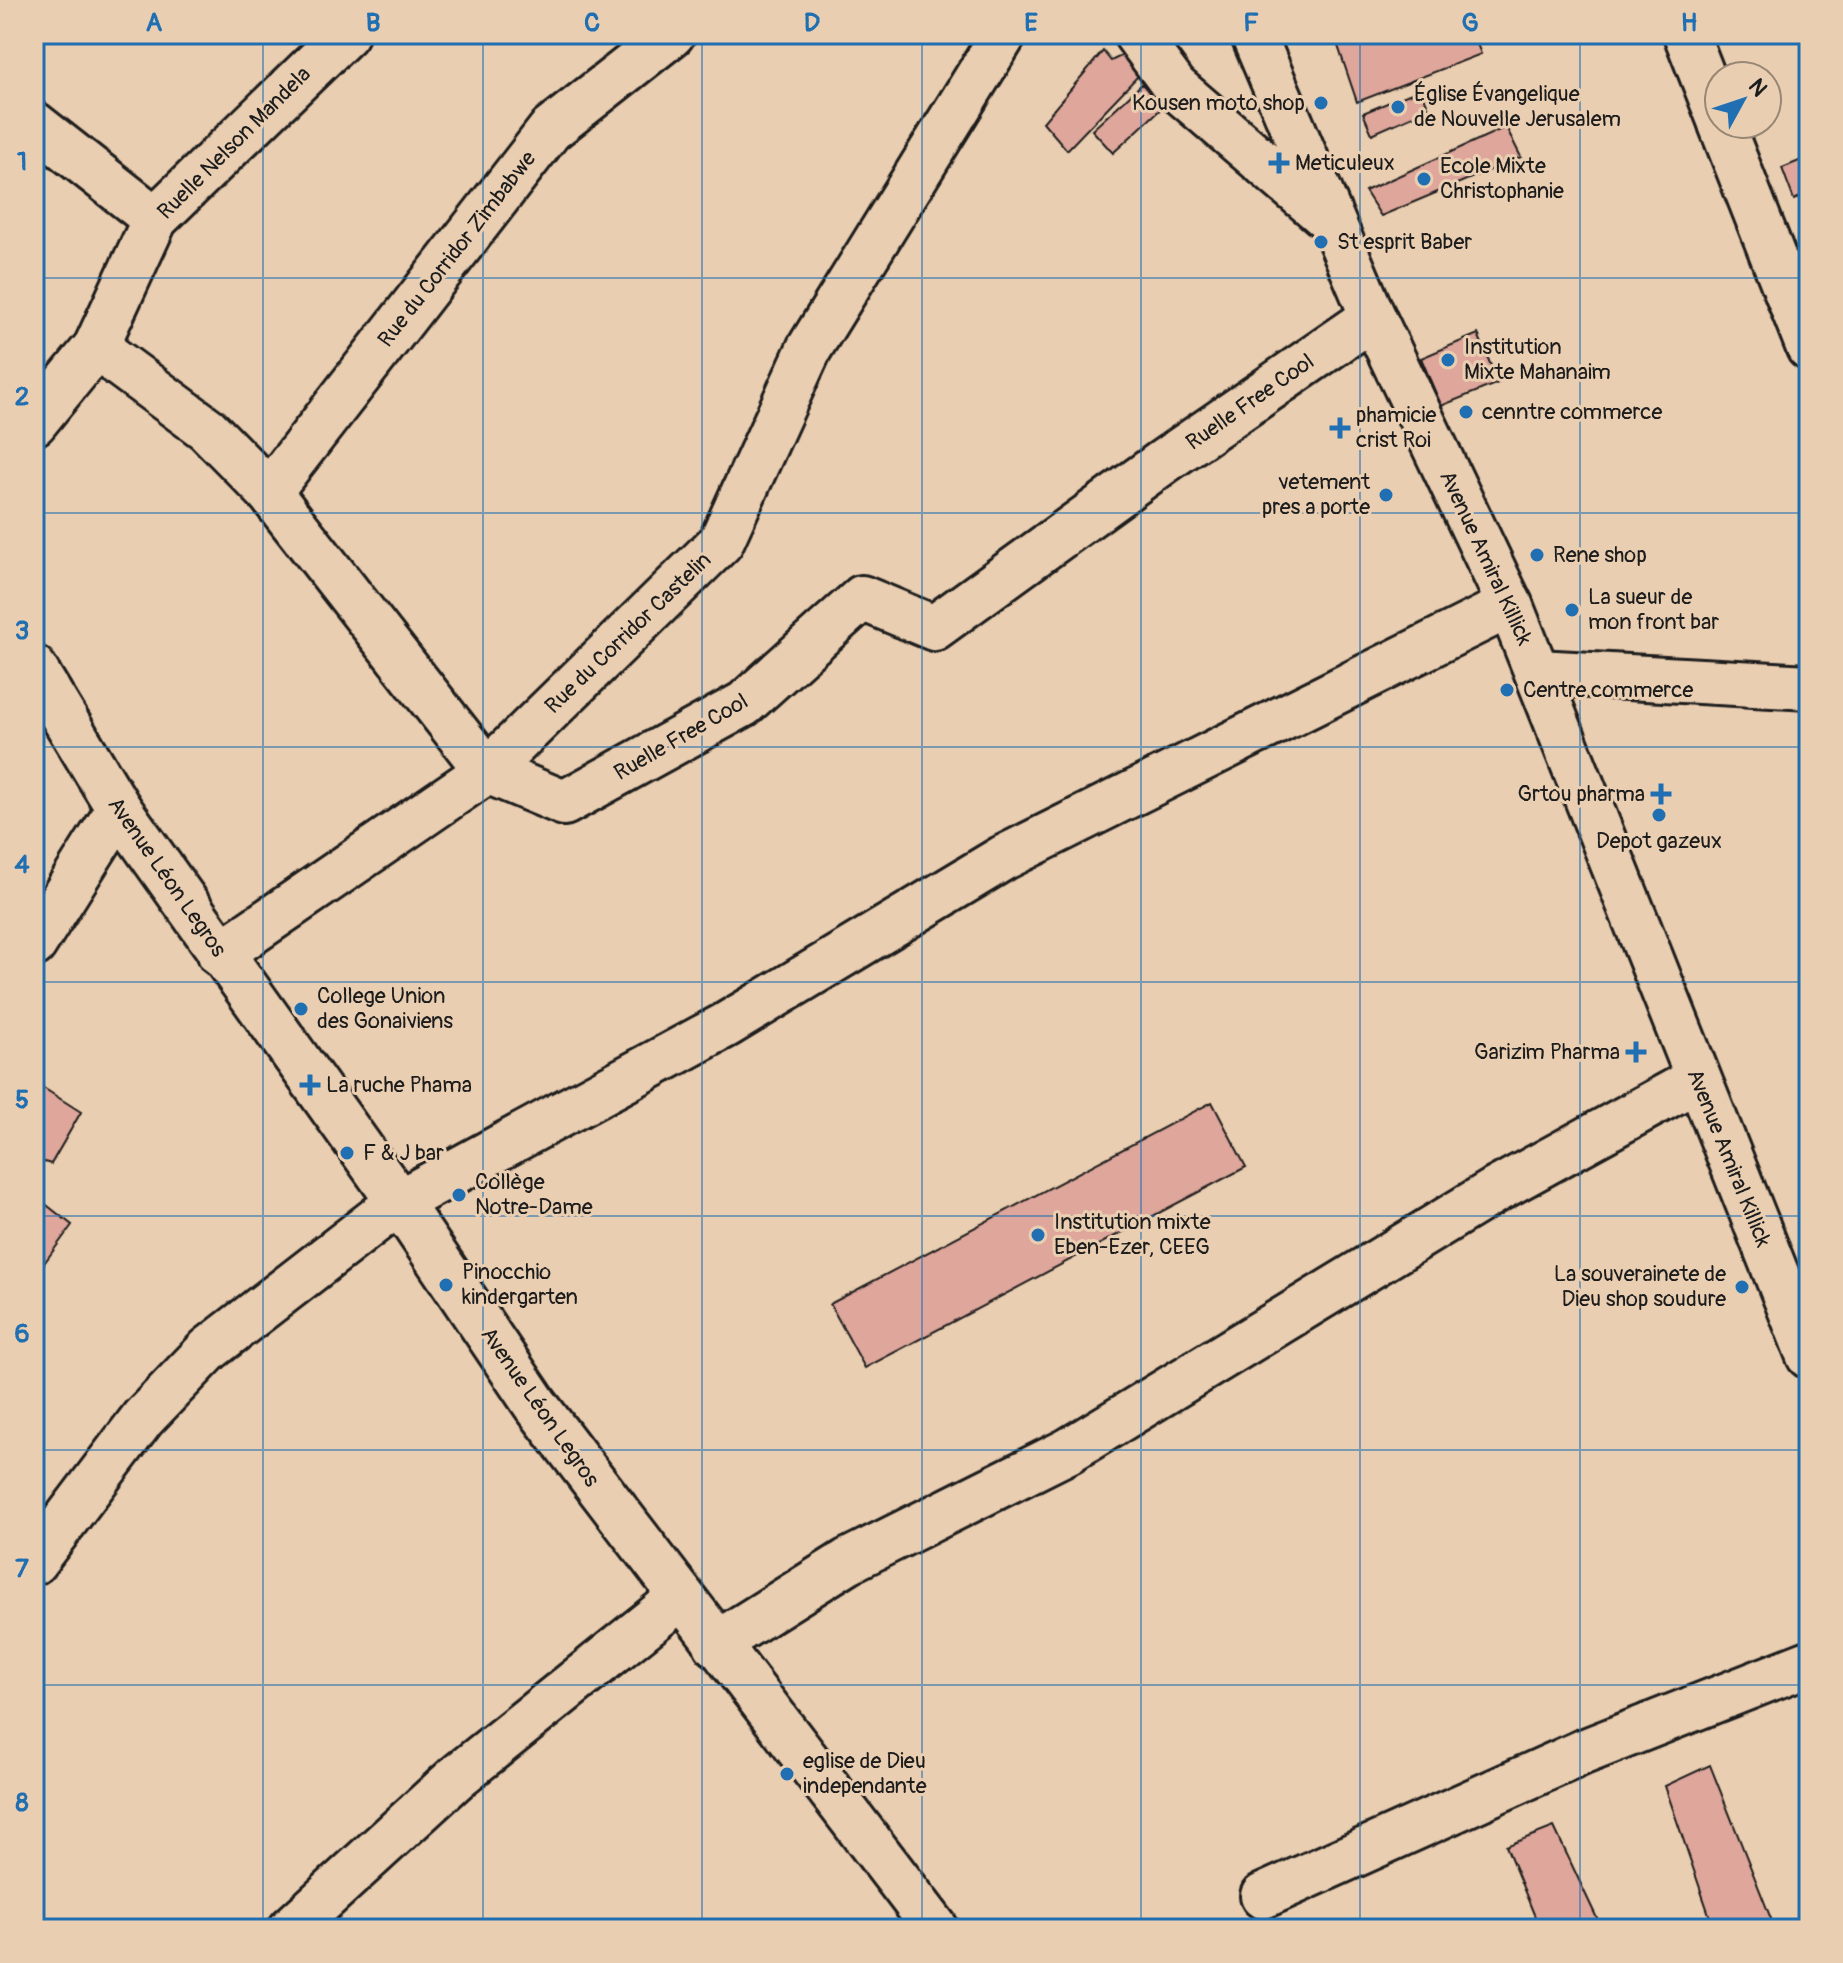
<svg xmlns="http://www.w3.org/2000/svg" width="1843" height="1963" font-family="Pangolin,sans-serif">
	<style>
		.building { fill: #dfa69b; stroke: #1c1c1c; stroke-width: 2 }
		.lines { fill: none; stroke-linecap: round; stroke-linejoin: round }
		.minor-casing { stroke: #1c1c1c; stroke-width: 50 }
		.major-casing { stroke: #1c1c1c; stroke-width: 50 }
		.minor { stroke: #eaceb1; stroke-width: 44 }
		.major { stroke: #eaceb1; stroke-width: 44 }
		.grid { fill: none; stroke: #1f6fb2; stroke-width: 2; stroke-opacity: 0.55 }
		.poi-dot { fill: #1f6fb2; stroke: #eaceb1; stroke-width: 3 }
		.labels { text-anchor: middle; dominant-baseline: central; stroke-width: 6; stroke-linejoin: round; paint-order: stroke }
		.poi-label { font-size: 22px; fill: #1c1c1c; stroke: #eaceb1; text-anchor: start }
		.street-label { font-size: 22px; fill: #1c1c1c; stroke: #eaceb1 }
		.neatline { fill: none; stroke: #1f6fb2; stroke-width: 3 }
		.grid-label { font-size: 26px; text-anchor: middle; font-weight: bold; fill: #1f6fb2 }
	</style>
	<rect width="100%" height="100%" fill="#eaceb1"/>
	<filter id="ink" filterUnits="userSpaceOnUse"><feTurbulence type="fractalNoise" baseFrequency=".0125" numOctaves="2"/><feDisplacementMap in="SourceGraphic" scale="16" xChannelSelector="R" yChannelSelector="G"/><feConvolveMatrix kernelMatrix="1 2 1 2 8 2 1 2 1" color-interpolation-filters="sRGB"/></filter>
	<g filter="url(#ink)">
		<g class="building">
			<path d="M 1334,34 L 1473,34 L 1481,54 L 1357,102 Z"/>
			<path d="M 1103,51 L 1111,61 L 1123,55 L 1139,75 L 1067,150 L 1043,122 Z"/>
			<path d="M 1142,84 L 1163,107 L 1113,153 L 1092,130 Z"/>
			<path d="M 1421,89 L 1429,109 L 1372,134 L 1363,113 Z"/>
			<path d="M 1506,127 L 1521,157 L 1381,216 L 1365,191 Z"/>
			<path d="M 1809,157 L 1809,193 L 1794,200 L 1782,168 Z"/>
			<path d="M 1478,334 L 1498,383 L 1441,406 L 1421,358 Z"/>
			<path d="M 34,1082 L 81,1112 L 51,1164 L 34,1159 Z"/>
			<path d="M 1212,1102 L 1246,1167 L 865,1368 L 830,1304 Z"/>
			<path d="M 34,1195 L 72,1225 L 34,1277 Z"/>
			<path d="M 1710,1765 L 1775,1929 L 1714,1929 L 1665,1786 Z"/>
			<path d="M 1554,1827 L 1602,1929 L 1540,1929 L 1506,1846 Z"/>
		</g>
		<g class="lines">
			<defs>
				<g id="minor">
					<path d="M 1136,34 L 1175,87 L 1330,220"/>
					<path d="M 1686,34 L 1719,118"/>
					<path d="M 34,124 L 155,219"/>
					<path d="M 1721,124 L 1809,348"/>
					<path d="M 96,347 L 207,429 L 269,492 L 487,771 L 564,803 L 744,704 L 862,598 L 934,628 L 1163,462 L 1373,317"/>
					<path d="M 34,423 L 96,347 L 155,219 L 346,34"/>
					<path d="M 269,492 L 550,130 L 672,34"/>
					<path d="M 34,668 L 119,809 L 399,1202 L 535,1404 L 936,1929"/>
					<path d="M 1537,672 L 1809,687"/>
					<path d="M 34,944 L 119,809"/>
					<path d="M 220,954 L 487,771 L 721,542 L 809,349 L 1004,34"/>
					<path d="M 34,1562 L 143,1418 L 209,1349 L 399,1202 L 726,1025 L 1003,858 L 1510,605"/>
					<path d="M 716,1644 L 848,1561 L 1068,1451 L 1494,1191 L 1696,1080"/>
					<path d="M 1263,1896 L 1583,1752 L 1809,1663"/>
					<path d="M 291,1929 L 458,1776 L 680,1598"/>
				</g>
				<path id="major" d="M 1253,34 L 1373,317 L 1510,605 L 1809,1356"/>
			</defs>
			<use href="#minor" class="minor-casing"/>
			<use href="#major" class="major-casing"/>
			<use href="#minor" class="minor"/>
			<use href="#major" class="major"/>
		</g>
	</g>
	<path class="grid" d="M 263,34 L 263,1929M 483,34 L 483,1929M 702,34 L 702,1929M 922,34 L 922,1929M 1141,34 L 1141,1929M 1360,34 L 1360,1929M 1580,34 L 1580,1929M 34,278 L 1809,278M 34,513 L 1809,513M 34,747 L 1809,747M 34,982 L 1809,982M 34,1216 L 1809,1216M 34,1450 L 1809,1450M 34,1685 L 1809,1685"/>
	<g class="poi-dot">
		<circle cx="1321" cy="103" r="8"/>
		<circle cx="1398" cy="107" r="8"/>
		<path d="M1275 151h8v8h8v8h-8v8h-8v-8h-8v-8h8z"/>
		<circle cx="1424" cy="179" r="8"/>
		<circle cx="1321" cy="242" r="8"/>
		<circle cx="1448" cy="360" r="8"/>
		<circle cx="1466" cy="412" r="8"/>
		<path d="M1336 416h8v8h8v8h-8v8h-8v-8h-8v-8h8z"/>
		<circle cx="1386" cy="495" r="8"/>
		<circle cx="1537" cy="555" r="8"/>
		<circle cx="1572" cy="610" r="8"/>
		<circle cx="1507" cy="690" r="8"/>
		<path d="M1657 782h8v8h8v8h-8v8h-8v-8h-8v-8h8z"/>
		<circle cx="1659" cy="815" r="8"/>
		<circle cx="301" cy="1009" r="8"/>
		<path d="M1632 1040h8v8h8v8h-8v8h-8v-8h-8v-8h8z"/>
		<path d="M306 1073h8v8h8v8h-8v8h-8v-8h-8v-8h8z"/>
		<circle cx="347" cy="1153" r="8"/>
		<circle cx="459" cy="1195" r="8"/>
		<circle cx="1038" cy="1235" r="8"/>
		<circle cx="446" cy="1285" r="8"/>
		<circle cx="1742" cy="1287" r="8"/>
		<circle cx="787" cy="1774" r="8"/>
	</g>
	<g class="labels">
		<g class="poi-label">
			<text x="1414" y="94">Église Évangelique<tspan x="1414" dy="25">de Nouvelle Jerusalem</tspan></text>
			<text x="1305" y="103" text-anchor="end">Kousen moto shop</text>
			<text x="1295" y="163">Meticuleux</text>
			<text x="1440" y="166">Ecole Mixte<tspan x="1440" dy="25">Christophanie</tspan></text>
			<text x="1337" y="242">St esprit Baber</text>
			<text x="1464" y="347">Institution<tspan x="1464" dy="25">Mixte Mahanaim</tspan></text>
			<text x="1482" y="412">cenntre commerce</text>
			<text x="1356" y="415">phamicie<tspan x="1356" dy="25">crist Roi</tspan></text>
			<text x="1370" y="482" text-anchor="end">vetement<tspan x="1370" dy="25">pres a porte</tspan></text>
			<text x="1553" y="555">Rene shop</text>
			<text x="1588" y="597">La sueur de<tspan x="1588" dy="25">mon front bar</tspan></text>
			<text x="1523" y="690">Centre commerce</text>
			<text x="1645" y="794" text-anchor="end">Grtou pharma</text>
			<text x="1659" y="841" text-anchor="middle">Depot gazeux</text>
			<text x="317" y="996">College Union<tspan x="317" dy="25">des Gonaiviens</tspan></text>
			<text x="1620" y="1052" text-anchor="end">Garizim Pharma</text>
			<text x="326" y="1085">La ruche Phama</text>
			<text x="363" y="1153">F &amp; J bar</text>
			<text x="475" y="1182">Collège<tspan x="475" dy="25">Notre-Dame</tspan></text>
			<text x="1054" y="1222">Institution mixte<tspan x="1054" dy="25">Eben-Ezer, CEEG</tspan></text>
			<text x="462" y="1272">Pinocchio<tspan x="462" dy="25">kindergarten</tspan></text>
			<text x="1726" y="1274" text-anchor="end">La souverainete de<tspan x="1726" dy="25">Dieu shop soudure</tspan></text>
			<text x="803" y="1761">eglise de Dieu<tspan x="803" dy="25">independante</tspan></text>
		</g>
		<g class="street-label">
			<text transform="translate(234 143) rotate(-45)">Ruelle Nelson Mandela</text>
			<text transform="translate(457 249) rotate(-52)">Rue du Corridor Zimbabwe</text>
			<text transform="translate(1250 402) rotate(-35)">Ruelle Free Cool</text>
			<text transform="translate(1486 558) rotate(65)">Avenue Amiral Killick</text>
			<text transform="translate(628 633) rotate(-44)">Rue du Corridor Castelin</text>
			<text transform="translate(681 737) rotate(-30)">Ruelle Free Cool</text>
			<text transform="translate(167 877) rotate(55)">Avenue Léon Legros</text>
			<text transform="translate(1729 1158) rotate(68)">Avenue Amiral Killick</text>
			<text transform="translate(540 1407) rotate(55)">Avenue Léon Legros</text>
		</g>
	</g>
	<rect width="1843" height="1963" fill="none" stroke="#eaceb1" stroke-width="88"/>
	<g transform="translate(1743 100) rotate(50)"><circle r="38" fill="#eaceb1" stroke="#988775" stroke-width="2"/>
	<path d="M0-6L14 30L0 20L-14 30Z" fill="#1f6fb2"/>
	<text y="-12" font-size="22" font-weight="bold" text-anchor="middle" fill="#1c1c1c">N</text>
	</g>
	<rect x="44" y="44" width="1755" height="1875" class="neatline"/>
	<g class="grid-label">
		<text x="154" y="31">A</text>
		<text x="373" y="31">B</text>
		<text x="592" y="31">C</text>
		<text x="812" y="31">D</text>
		<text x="1031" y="31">E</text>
		<text x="1251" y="31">F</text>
		<text x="1470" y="31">G</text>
		<text x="1689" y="31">H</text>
		<text x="22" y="170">1</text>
		<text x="22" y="405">2</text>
		<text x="22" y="639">3</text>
		<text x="22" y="873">4</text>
		<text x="22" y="1108">5</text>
		<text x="22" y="1342">6</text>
		<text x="22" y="1577">7</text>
		<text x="22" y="1811">8</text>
	</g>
</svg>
